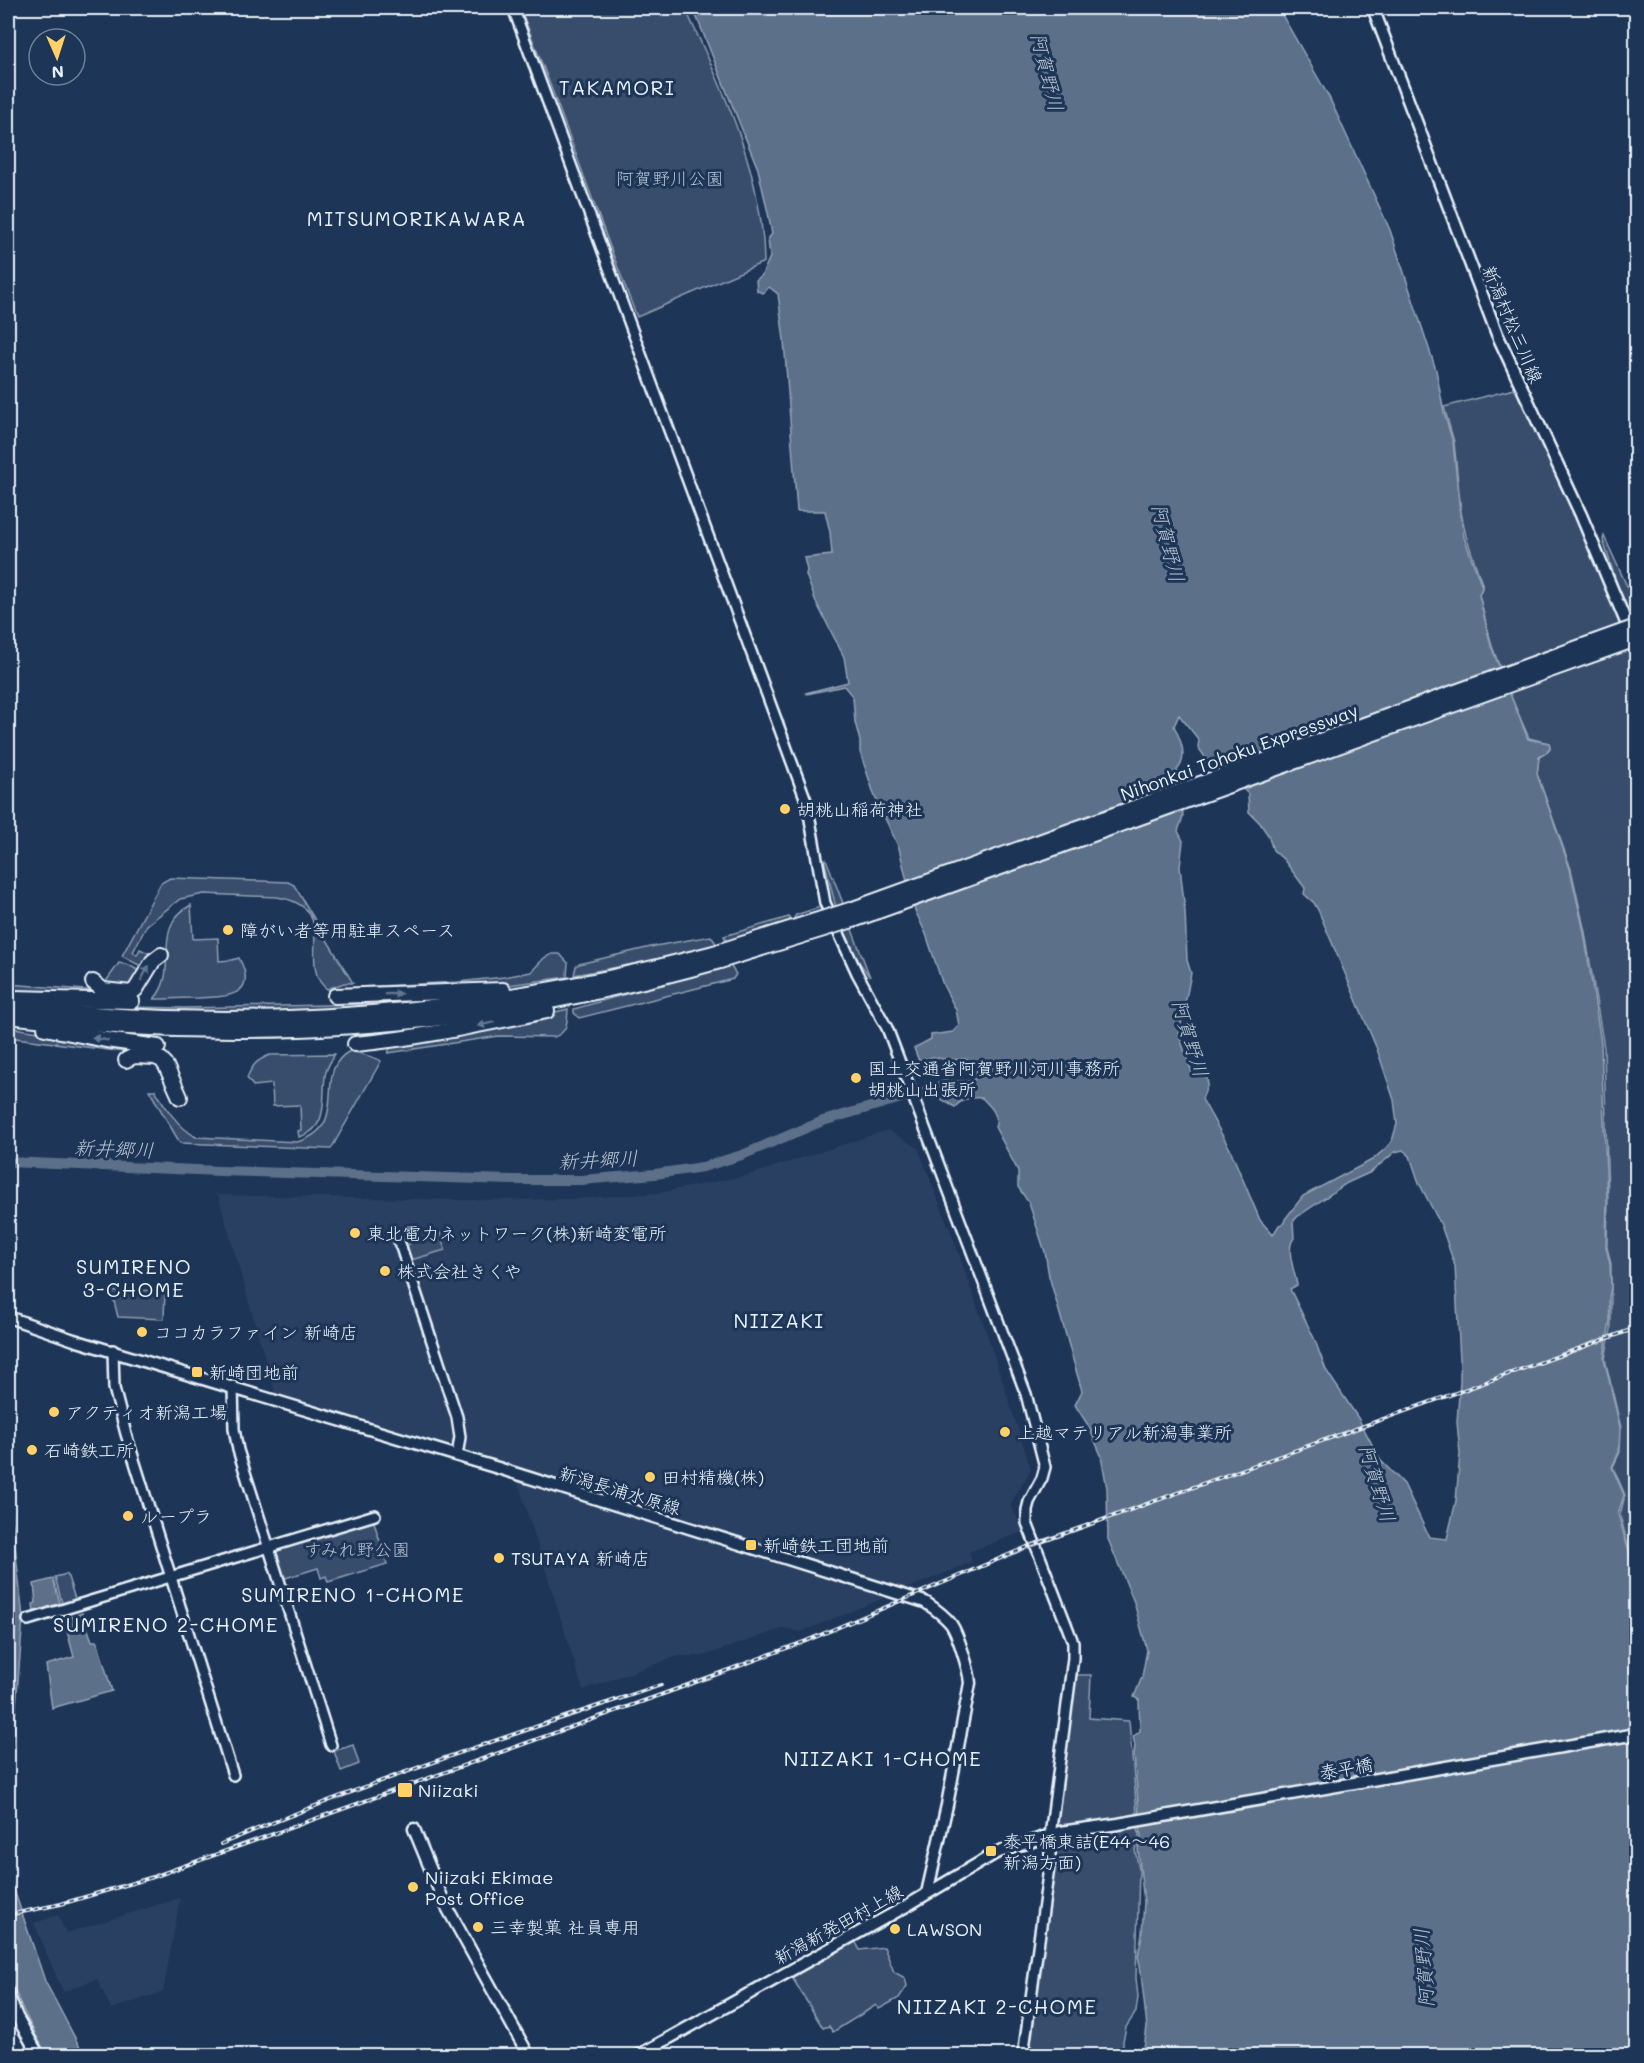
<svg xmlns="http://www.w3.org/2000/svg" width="1644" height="2063" font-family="Mali,'Klee One',sans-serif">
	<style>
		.built { fill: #2a4162 }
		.green { fill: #374d6c; stroke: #909fb2; stroke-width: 1.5 }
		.water { fill: #5d7089; stroke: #95a4b5; stroke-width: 1.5; fill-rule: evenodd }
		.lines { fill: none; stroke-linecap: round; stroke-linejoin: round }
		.river { stroke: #5d7089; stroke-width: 10 }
		.tertiary-casing { stroke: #e8f1f8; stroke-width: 14 }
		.secondary-casing { stroke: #e8f1f8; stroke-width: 15 }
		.primary-casing { stroke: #e8f1f8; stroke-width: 15 }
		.motorway-casing { stroke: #e8f1f8; stroke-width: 18 }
		.tertiary { stroke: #1d3557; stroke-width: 9 }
		.secondary { stroke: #1d3557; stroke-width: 10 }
		.primary { stroke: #1d3557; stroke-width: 10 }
		.motorway { stroke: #1d3557; stroke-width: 14 }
		.rail-casing { stroke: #e8f1f8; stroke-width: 4 }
		.rail { stroke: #1d3557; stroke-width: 1.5; stroke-dasharray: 4.5; stroke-linecap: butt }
		.motorway-bridge-casing { stroke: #e8f1f8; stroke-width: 18; stroke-linecap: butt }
		.motorway-bridge { stroke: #1d3557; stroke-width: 14 }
		.oneway { fill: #64778f }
		.poi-dot { fill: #ffd166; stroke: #1d3557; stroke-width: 2 }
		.labels { text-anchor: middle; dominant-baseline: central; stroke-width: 6; stroke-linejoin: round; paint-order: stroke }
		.park-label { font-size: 18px; fill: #b3c0ce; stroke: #1d3557 }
		.street-label { font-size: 18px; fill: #e8f1f8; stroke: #1d3557 }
		.poi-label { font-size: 18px; fill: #e8f1f8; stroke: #1d3557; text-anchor: start }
		.water-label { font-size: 20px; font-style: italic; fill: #b7c4d1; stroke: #1d3557 }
		.neighbourhood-label { font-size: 20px; letter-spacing: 1.5px; fill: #e8f1f8; stroke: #1d3557 }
	</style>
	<rect width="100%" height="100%" fill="#1d3557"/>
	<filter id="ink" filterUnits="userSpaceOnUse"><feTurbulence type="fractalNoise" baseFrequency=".0167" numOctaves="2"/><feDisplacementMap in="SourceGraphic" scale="12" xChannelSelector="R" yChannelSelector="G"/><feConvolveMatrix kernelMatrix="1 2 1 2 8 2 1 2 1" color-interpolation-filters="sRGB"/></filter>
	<g filter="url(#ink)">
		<g class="built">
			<path d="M 888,1130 L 918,1148 L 956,1246 L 987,1334 L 1031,1469 L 1010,1505 L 1025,1531 L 969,1552 L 972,1562 L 801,1632 L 785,1628 L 703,1656 L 678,1656 L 583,1690 L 517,1479 L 276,1396 L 218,1195 L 463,1200 L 574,1199 L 658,1193 L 749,1175 Z"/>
			<path d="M 180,1898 L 163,1992 L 111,2009 L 97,1979 L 63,1992 L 34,1923 L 58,1915 L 66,1933 Z"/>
		</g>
		<g class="green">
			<path d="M 520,8 L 685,8 C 722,88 763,171 764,262 L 637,317 C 596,214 562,110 520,8 Z"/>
			<path d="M 1518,388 C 1558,476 1595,565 1636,653 L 1636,1575 L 1620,1515 L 1625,1495 L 1613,1467 L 1620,1452 L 1621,1428 L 1605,1359 L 1611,1329 L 1611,1264 L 1607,1247 L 1608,1200 L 1604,1048 L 1585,932 L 1571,869 L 1537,774 L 1539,757 L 1546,753 L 1550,748 L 1549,743 L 1529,738 L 1508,690 L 1492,646 L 1479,595 L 1483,587 L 1466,536 L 1461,512 L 1454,442 L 1444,407 Z"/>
			<path d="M 1604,536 L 1636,606 L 1636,623 L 1630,625 L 1617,597 L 1617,584 L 1603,540 Z"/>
			<path d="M 824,859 L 826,859 L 844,906 L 836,908 Z"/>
			<path d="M 170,878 L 288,882 L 294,885 L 353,983 L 344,983 L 327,989 C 295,965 343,907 277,897 L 204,894 L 180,899 L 147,925 L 133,952 L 137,955 L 140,949 L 153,955 L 144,971 L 141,966 L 122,956 L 161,883 Z"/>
			<path d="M 191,905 L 193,939 L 218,938 L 219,961 L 232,960 L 239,958 C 260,997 225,997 197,998 C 183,998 169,999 154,999 C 181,970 149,927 191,905 Z"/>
			<path d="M 823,906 L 828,912 L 796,922 L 794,918 L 796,915 Z"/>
			<path d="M 789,917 L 792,923 L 727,943 L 724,936 Z"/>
			<path d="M 851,927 L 870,977 L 853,954 L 854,952 L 843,930 Z"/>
			<path d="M 711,936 L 717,945 L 689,954 L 574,975 L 576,966 L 579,964 L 655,946 Z"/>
			<path d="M 552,954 L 560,954 L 568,963 L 567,977 L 487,988 L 362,992 L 359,987 L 458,982 L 504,977 L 531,972 L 544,958 Z"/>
			<path d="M 119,963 L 129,965 L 139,971 L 139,974 L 132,989 L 106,987 L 107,980 Z"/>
			<path d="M 729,964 L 736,974 L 733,979 L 579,1018 L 574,1013 L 574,1009 Z"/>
			<path d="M 8,984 L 86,990 L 99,992 L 96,998 L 8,994 Z"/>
			<path d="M 490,995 L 347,1011 L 199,1014 L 67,1006 L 185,1008 L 368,1004 L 366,998 Z"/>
			<path d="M 568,1009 C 567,1023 568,1032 554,1037 L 499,1036 L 388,1053 L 392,1044 L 514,1022 Z"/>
			<path d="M 523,1013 L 396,1037 L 398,1031 C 286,1039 174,1042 62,1028 Z"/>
			<path d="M 8,1027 L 122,1046 L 125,1052 L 8,1037 Z"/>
			<path d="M 350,1051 C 357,1053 376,1057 381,1061 L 331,1149 L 180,1143 L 149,1090 L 155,1090 C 166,1108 177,1126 196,1137 L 297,1142 C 354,1126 310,1072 350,1051 Z"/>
			<path d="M 335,1054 C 331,1061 326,1068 325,1076 C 322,1100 329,1129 299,1137 L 298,1131 L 301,1130 L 300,1105 L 273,1106 L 272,1084 L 253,1086 L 247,1078 C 252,1065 257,1060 270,1055 Z"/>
			<path d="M 440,1233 L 445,1250 L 411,1260 L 407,1246 L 410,1243 Z"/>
			<path d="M 165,1290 L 164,1319 L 118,1317 L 112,1293 L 114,1291 Z"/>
			<path d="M 373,1519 L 387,1564 L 328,1582 L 326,1576 L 321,1578 L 318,1568 L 282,1579 L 273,1549 Z"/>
			<path d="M 67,1574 L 75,1599 L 62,1603 L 55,1577 Z"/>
			<path d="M 1076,1675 L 1091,1675 L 1089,1718 L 1129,1721 L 1139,1837 L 1135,1850 L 1139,1869 L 1136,1978 L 1138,1997 L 1136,2012 L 1126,2027 L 1123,2041 L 1123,2055 L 1025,2056 Z"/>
			<path d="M 353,1745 L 359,1764 L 341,1771 L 334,1751 Z"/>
			<path d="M 854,1939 L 860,1950 L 884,1947 L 894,1972 L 905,1978 L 907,1986 L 899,1998 L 879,2009 L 876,2005 L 833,2032 L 829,2026 L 823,2028 L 790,1974 Z"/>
		</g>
		<g class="water">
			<path d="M 693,8 L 1278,8 L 1329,97 L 1390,230 L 1436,370 L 1444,413 L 1453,442 L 1460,512 L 1464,537 L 1482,587 L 1479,595 L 1491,646 L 1528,739 L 1549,743 L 1550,747 L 1546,753 L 1539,757 L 1537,774 L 1570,869 L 1584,932 L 1601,1043 L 1607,1200 L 1606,1247 L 1610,1264 L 1611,1287 L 1609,1298 L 1610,1321 L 1604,1358 L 1620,1427 L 1619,1452 L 1612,1467 L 1624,1495 L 1618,1514 L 1636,1577 L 1636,2055 L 1143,2055 L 1147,2027 L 1140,1965 L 1138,1956 L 1142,1934 L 1144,1902 L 1138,1849 L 1141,1838 L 1134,1755 L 1135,1745 L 1133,1737 L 1140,1731 L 1139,1700 L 1134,1697 L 1142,1677 L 1147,1650 L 1134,1602 L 1108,1539 L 1107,1488 L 1101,1455 L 1088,1425 L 1075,1405 L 1082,1391 L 1049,1276 L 1045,1252 L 1029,1203 L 1018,1187 L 1018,1171 L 995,1127 C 1000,1115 990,1106 982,1098 C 970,1097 963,1098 955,1107 L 940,1099 L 931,1098 L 925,1083 L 936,1083 L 951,1087 L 975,1079 L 977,1069 L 975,1064 L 965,1059 L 948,1060 L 933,1057 L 919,1061 L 914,1048 L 931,1039 L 931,1035 L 953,1032 L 959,1025 L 956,1010 L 943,985 L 926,934 L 913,906 L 899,848 L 875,797 L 860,752 L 860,741 L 855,722 L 853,697 L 844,686 L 807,694 L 806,693 L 848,682 L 844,657 L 816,602 L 806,575 L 807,570 L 804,558 L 832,555 L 830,532 L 825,511 L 797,511 L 784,340 L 778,294 L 769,287 L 763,293 L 757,291 L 756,280 L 762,275 L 770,257 L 768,239 L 772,234 L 768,213 L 758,169 ZM 1179,715 L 1199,740 L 1198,747 L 1207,760 L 1220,765 L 1248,794 L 1249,812 L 1260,823 L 1268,835 L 1273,850 L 1284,860 L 1305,888 L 1304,894 L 1314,903 L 1319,912 L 1377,1049 L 1394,1100 L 1397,1124 L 1392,1141 L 1385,1149 L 1372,1160 L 1303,1196 L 1285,1219 L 1284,1223 L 1279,1225 L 1273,1235 L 1260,1220 L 1230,1149 L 1202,1099 L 1208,1084 L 1204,1065 L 1193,1075 L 1179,1035 L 1191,973 L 1187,960 L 1185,911 L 1180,867 L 1183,841 L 1178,831 L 1183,817 L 1180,778 L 1177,770 C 1189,758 1180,738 1174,726 ZM 1403,1150 L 1410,1156 L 1419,1183 L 1441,1225 L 1455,1266 L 1460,1360 L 1460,1382 L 1457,1422 L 1460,1453 L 1456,1501 L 1447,1539 L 1429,1537 L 1404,1484 L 1381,1461 L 1358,1418 L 1326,1370 L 1314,1338 L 1290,1289 L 1297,1285 C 1295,1272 1285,1249 1294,1238 L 1293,1222 L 1297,1217 L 1347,1183 L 1371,1172 L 1395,1152 Z"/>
			<path d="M 8,1481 L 23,1618 L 8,1805 Z"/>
			<path d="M 53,1579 L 60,1603 L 34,1612 L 33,1604 L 36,1603 L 34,1584 Z"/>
			<path d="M 82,1613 L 92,1641 L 97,1641 L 112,1691 L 52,1708 L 46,1665 L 74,1657 L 64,1620 Z"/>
			<path d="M 8,1864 L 10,1878 L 45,1981 L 84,2055 L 47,2055 C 32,2029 18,2002 8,1973 Z"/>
		</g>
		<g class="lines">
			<path class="river" d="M 8,1162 L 220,1171 L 512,1180 L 581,1180 L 655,1174 L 703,1167 L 742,1155 L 823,1121 L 945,1085 L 968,1085"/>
			<defs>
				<g id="tertiary">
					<path d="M 513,8 L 807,803 L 825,903 L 857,973 L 887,1028 L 1026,1394 L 1045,1467 L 1042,1478 L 1029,1502 L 1027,1510 L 1027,1523 L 1073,1642 L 1073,1658 L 1050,1836 L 1050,1860 L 1023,2056"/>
					<path d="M 399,1241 L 457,1417 L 460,1437 L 457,1456"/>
					<path d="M 113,1350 L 114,1388 L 126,1434 L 233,1775"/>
					<path d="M 233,1386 L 234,1429 L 238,1450 L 331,1745"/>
					<path d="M 28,1620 L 375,1515"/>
				</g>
				<path id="secondary" d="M 414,1829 L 444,1902 L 529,2056"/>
				<g id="primary">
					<path d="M 1373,8 L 1497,334 L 1581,515 L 1636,646"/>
					<path d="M 8,1317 L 74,1340 L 498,1468 L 925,1602 C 934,1608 944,1615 951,1624 C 958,1634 969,1670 970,1683 L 947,1805 L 927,1893"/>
					<path d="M 8,1995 L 17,2017 L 39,2056"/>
					<path d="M 637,2056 L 903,1908 L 996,1853 L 1060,1832 L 1118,1824 L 1636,1734"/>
				</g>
				<g id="motorway">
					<path d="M 93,982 L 103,990 L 131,993 L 136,989 L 153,961 L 161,955"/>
					<path d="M 335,996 L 503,990"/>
					<path d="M 13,998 L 132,1001"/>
					<path d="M 8,1006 C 250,1035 479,1015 714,953"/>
					<path d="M 8,1016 C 164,1035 324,1035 480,1013 C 561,1001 641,983 720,961"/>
					<path d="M 45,1028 L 106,1040 L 158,1047"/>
					<path d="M 355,1044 C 420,1038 483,1024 547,1011"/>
					<path d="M 126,1060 L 134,1056 L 155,1057 L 162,1060 L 166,1066 L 180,1097"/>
				</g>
			</defs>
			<use href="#tertiary" class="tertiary-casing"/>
			<use href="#secondary" class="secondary-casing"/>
			<use href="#primary" class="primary-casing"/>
			<use href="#motorway" class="motorway-casing"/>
			<use href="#tertiary" class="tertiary"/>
			<use href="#secondary" class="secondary"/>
			<use href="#primary" class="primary"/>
			<use href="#motorway" class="motorway"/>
			<defs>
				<g id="rail">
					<path d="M 221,1844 C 365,1783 513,1734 661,1685"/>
					<path d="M 8,1915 L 61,1904 L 153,1877 L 677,1689 L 806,1641 L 1027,1547 L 1636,1328"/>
				</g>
			</defs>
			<use href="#rail" class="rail-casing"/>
			<use href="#rail" class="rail"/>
			<defs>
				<g id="motorway-bridge">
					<path d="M 714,953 L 853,909 L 1636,627"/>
					<path d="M 720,961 L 856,919 L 1636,639"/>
				</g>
			</defs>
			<use href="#motorway-bridge" class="motorway-bridge-casing"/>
			<use href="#motorway-bridge" class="motorway-bridge"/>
		</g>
		<defs><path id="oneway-solid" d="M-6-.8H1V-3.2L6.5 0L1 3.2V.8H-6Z" transform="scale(1.5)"/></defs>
		<g class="oneway">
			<use href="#oneway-solid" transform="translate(145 973) rotate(-61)"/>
			<use href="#oneway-solid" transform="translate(393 994) rotate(-1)"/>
			<use href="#oneway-solid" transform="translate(486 1024) rotate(168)"/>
			<use href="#oneway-solid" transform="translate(100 1039) rotate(-170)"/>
		</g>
	</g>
	<g class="poi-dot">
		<circle cx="785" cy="809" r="6"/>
		<circle cx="228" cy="930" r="6"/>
		<circle cx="856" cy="1078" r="6"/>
		<circle cx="355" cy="1233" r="6"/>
		<circle cx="385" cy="1271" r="6"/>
		<circle cx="142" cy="1332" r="6"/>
		<rect x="191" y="1366" width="12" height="12" rx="3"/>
		<circle cx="54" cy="1412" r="6"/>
		<circle cx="1005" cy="1432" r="6"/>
		<circle cx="32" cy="1450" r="6"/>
		<circle cx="650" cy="1477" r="6"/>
		<circle cx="128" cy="1516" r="6"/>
		<rect x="745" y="1539" width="12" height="12" rx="3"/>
		<circle cx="499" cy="1558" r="6"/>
		<rect x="397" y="1782" width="16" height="16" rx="3"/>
		<rect x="985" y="1845" width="12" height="12" rx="3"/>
		<circle cx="413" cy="1887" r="6"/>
		<circle cx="478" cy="1927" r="6"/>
		<circle cx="895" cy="1929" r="6"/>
	</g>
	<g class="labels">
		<g class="park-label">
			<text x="670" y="178">阿賀野川公園</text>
			<text x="357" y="1549">すみれ野公園</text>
		</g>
		<g class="street-label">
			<text transform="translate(1513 324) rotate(67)">新潟村松三川線</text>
			<text transform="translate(1239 752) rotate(-20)">Nihonkai Tohoku Expressway</text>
			<text transform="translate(620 1490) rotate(17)">新潟長浦水原線</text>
			<text transform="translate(1346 1768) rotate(-10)">泰平橋</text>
			<text transform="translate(838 1924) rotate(-29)">新潟新発田村上線</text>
		</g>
		<g class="poi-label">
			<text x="797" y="809">胡桃山稲荷神社</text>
			<text x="240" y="930">障がい者等用駐車スペース</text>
			<text x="868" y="1068">国土交通省阿賀野川河川事務所<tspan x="868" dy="21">胡桃山出張所</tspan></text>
			<text x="367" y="1233">東北電力ネットワーク(株)新崎変電所</text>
			<text x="397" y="1271">株式会社きくや</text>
			<text x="154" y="1332">ココカラファイン 新崎店</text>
			<text x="209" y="1372">新崎団地前</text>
			<text x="66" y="1412">アクティオ新潟工場</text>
			<text x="1017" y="1432">上越マテリアル新潟事業所</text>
			<text x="44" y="1450">石崎鉄工所</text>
			<text x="662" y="1477">田村精機(株)</text>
			<text x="140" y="1516">ループラ</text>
			<text x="763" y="1545">新崎鉄工団地前</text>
			<text x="511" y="1558">TSUTAYA 新崎店</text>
			<text x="418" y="1790">Niizaki</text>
			<text x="1003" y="1841">泰平橋東詰(E44～46<tspan x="1003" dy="21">新潟方面)</tspan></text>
			<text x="425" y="1877">Niizaki Ekimae<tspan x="425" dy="21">Post Office</tspan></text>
			<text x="490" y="1927">三幸製菓 社員専用</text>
			<text x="907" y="1929">LAWSON</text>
		</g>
		<g class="water-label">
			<text transform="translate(1048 72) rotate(76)">阿賀野川</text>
			<text transform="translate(1169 543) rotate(76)">阿賀野川</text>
			<text transform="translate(1191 1038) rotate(73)">阿賀野川</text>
			<text transform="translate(114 1148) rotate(2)">新井郷川</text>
			<text transform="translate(598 1159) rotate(-3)">新井郷川</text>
			<text transform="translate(1378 1483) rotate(73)">阿賀野川</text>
			<text transform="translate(1423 1968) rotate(-94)">阿賀野川</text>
		</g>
		<g class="neighbourhood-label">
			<text x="617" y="87">TAKAMORI</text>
			<text x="417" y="218">MITSUMORIKAWARA</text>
			<text x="134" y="1266">SUMIRENO<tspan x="134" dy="23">3-CHOME</tspan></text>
			<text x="779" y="1320">NIIZAKI</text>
			<text x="353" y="1594">SUMIRENO 1-CHOME</text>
			<text x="166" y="1624">SUMIRENO 2-CHOME</text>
			<text x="883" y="1758">NIIZAKI 1-CHOME</text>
			<text x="997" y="2006">NIIZAKI 2-CHOME</text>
		</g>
	</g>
	<rect width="1644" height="2063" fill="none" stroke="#1d3557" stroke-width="30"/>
	<rect x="15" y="15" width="1614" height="2033" fill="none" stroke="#e8f1f8" stroke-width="2" filter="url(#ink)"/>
	<g transform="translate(57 57) rotate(177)"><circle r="28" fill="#1d3557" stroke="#6e8097" stroke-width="1.5"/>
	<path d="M0-4.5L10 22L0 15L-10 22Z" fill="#ffd166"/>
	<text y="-9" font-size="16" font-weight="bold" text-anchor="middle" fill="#e8f1f8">N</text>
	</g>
</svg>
